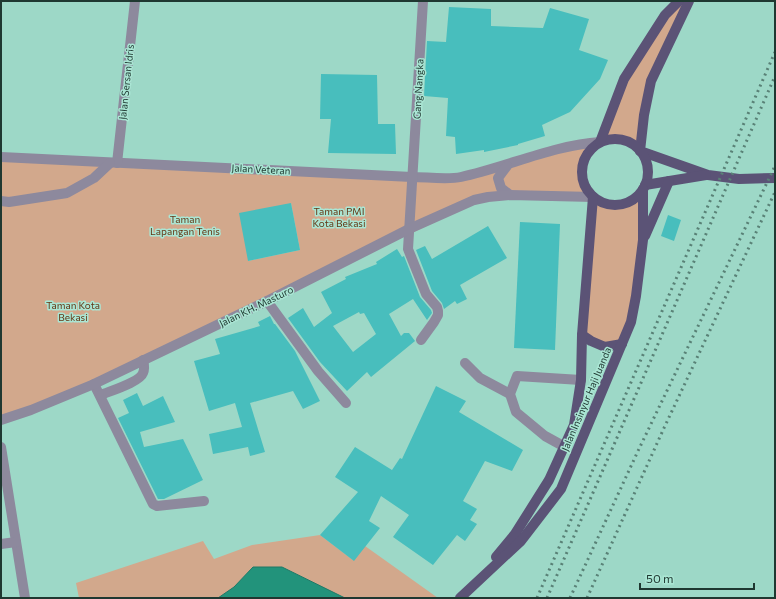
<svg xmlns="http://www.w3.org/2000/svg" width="776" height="599" font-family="Commissioner,sans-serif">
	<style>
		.green { fill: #d2a88c; fill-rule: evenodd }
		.water { fill: #22937b; stroke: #217865 }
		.building { fill: #48bebd; fill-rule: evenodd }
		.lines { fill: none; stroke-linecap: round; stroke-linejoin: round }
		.minor { stroke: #8d899d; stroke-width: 10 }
		.major { stroke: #5b5376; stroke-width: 10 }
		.rail { stroke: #598176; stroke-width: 3; stroke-dasharray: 2 4; stroke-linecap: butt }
		.labels { text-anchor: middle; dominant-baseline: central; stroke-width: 3; stroke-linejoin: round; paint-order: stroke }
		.street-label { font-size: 10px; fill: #1f3831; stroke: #aae6d4 }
		.park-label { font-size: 10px; fill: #643614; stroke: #aae6d4 }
	</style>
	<rect width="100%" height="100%" fill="#9dd8c7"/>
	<g class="green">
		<path d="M 689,1 L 651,81 L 636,147 C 626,139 615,137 604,141 C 560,156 592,232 638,195 L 643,240 L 622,344 L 605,347 L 582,335 L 593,197 L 488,197 L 149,357 L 1,419 L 1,157 L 459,178 L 600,142 L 624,79 L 665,15 ZM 291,203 L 300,250 L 248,261 Z"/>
		<path d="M 320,535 L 353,560 L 365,546 L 438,598 L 345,598 L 282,567 L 253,567 L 234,587 L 218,598 L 79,598 L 76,583 L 203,541 L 214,559 L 252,545 Z"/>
	</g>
	<path class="water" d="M 253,567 L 282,567 L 345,598 L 218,598 L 234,587 Z"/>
	<g class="building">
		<path d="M 449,7 L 491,9 L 491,26 L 543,28 L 550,8 L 589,19 L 579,50 L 608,60 L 600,79 L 570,112 L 542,125 L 545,136 L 518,144 L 518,145 L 484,152 L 484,150 L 456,154 L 455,137 L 446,136 L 448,98 L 424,96 L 427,41 L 446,42 Z"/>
		<path d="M 321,74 L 377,75 L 378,124 L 395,124 L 396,154 L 328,153 L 331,119 L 320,119 Z"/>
		<path d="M 291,203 L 300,250 L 248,261 L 239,213 Z"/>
		<path d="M 668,215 L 681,220 L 674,241 L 661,236 Z"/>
		<path d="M 520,222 L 560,224 L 555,350 L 514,348 Z"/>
		<path d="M 488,226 L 507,258 L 460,285 L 467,299 L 457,304 L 455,301 L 444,309 L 442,303 L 432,291 L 416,250 L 425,246 L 432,259 Z"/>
		<path d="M 397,249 L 402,257 L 404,256 L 420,297 L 431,310 L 432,313 L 427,320 L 413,299 L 389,314 L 401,336 L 404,333 L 409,333 L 415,341 L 371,377 L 367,372 L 347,391 L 320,362 L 288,318 L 303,308 L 314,327 L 332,313 L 321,292 L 346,279 L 345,277 L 377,264 L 376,262 ZM 359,312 L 360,314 L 364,313 L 376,334 L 353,352 L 333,326 Z"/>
		<path d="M 270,316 L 274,324 L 275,324 L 295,351 L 320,401 L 303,409 L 293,391 L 250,403 L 265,452 L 250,456 L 248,447 L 213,454 L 209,434 L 242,427 L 235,403 L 209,411 L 194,361 L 220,354 L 215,339 L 260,326 L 258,322 Z"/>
		<path d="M 436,386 L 466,401 L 459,412 L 523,450 L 512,471 L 485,461 L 463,501 L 477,509 L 470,520 L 477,524 L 465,541 L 457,535 L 433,565 L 393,537 L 409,515 L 381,496 L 369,521 L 380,528 L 354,561 L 320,535 L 358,492 L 335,477 L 355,447 L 392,470 L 400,458 L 402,459 Z"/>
		<path d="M 137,393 L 143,406 L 163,396 L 175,422 L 140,432 L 144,447 L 183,439 L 203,480 L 164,499 L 158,499 L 118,418 L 129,413 L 123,400 Z"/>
	</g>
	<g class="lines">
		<g class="minor">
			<path d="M 1,157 L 412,177 C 426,177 448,180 461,177 C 507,167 554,145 600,142"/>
			<path d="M 117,163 L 135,1"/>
			<path d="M 507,166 L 498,178 L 501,188 L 510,195"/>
			<path d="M 1,201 L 9,202 L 67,193 L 94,178 L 110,163"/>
			<path d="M 267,301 L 318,371 L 346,403"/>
			<path d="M 421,340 L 434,322 L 438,315 L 438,311 L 437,307 L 426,294 L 408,249 L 423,1"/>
			<path d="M 465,363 L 480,378 L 510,394"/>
			<path d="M 94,384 L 153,504 L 157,506 L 204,501"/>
			<path d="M 101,395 C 110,391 140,382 143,373 C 145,369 144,364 143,360"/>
			<path d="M 1,420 L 31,410 L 94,384 L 267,301 L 409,229 L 474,200 L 488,197 L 510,195 L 593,197"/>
			<path d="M 1,447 L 25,598"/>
			<path d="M 565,447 L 545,436 L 516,412 L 510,394 L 517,376 L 581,380"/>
			<path d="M 1,544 L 16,542"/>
		</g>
		<g class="major">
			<path d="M 689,1 L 651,81 L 644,115 L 640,151 L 708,175 L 739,179 L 775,178"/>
			<circle cx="615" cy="172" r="33"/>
			<path d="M 600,142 L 624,79 L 665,15 L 679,1"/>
			<path d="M 645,185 L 706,175"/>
			<path d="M 645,236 L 669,181"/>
			<path d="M 582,335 L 591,341 L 605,347 L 622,344"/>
			<path d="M 496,557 L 515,534 L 549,480 L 574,425 L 581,380 L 582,335 L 593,197"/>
			<path d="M 460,598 L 521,541 L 561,489 L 631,322 L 636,296 L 643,240 L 643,189"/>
		</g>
		<g class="rail">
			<path d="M 537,598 L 775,52"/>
			<path d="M 547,598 L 775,76"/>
			<path d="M 570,598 L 638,451 L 775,166"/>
			<path d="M 587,598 L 664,428 L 775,192"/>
		</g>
	</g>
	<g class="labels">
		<g class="street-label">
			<text transform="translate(126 82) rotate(-84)">Jalan Sersan Idris</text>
			<text transform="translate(418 89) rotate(-87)">Gang Nangka</text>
			<text transform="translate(261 169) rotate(3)">Jalan Veteran</text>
			<text transform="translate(256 306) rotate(-26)">Jalan KH. Masturo</text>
			<text transform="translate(586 399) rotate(-67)">Jalan Insinyur Haji Juanda</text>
		</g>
		<g class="park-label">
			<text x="339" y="211">Taman PMI<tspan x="339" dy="12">Kota Bekasi</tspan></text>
			<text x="185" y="219">Taman<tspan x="185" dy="12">Lapangan Tenis</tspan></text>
			<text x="73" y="305">Taman Kota<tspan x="73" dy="12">Bekasi</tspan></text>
		</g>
	</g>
	<rect width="776" height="599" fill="none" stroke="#1f3831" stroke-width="4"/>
	<path d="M640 583v6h114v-6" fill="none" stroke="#1f3831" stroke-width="2"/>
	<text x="646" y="583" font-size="12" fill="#1f3831" stroke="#aae6d4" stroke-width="3" paint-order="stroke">50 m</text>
</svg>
